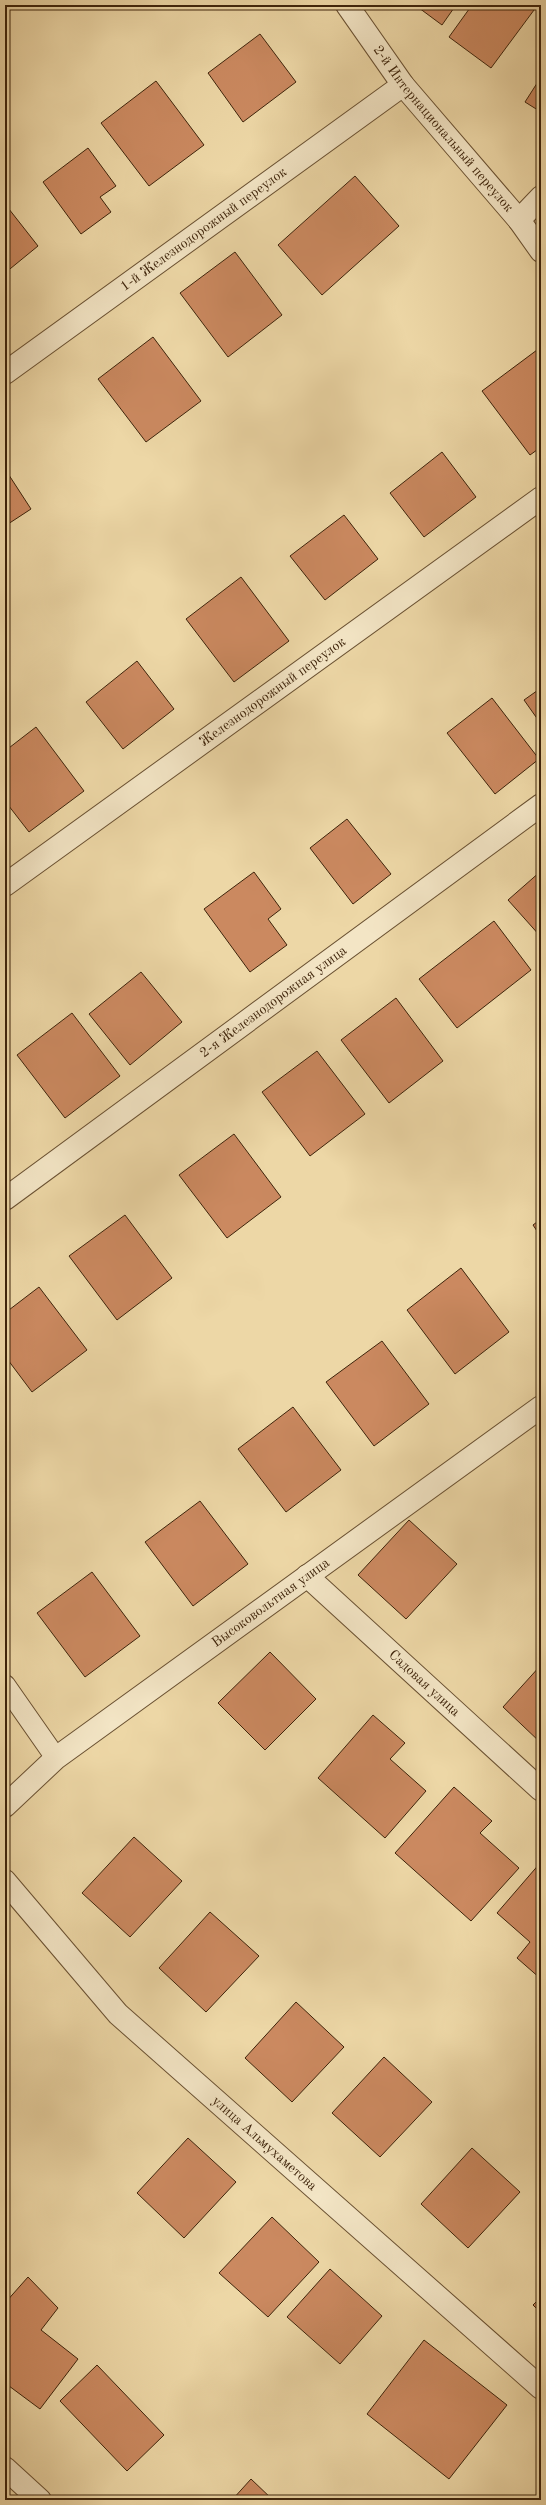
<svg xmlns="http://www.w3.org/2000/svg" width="546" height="2505" font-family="'Old Standard TT',serif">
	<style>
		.building { fill: #cb8960; stroke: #3e240b }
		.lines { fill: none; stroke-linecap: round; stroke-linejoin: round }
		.lane-casing { stroke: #6a5132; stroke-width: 22 }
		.street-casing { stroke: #6a5132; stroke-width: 24 }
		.lane { stroke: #f3e5c5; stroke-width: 20 }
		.street { stroke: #f3e5c5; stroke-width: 22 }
		.labels { text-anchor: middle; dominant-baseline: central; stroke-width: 3; stroke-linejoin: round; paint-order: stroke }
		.street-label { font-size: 14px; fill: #3e240b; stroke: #f3e5c5 }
	</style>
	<rect width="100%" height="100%" fill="#edd7a6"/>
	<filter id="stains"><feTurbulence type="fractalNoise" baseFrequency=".005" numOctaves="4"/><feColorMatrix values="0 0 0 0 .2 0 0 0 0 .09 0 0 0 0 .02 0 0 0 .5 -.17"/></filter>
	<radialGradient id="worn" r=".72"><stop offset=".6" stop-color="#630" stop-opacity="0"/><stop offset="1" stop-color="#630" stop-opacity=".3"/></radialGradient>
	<g class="building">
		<path d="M 415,5 L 456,5 L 442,25 Z"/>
		<path d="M 472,5 L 537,6 L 491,68 L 449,37 Z"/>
		<path d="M 260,34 L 296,82 L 243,122 L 208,73 Z"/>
		<path d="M 541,77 L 541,112 L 525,102 Z"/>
		<path d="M 156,81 L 204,145 L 149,186 L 101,123 Z"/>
		<path d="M 88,148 L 116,186 L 100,197 L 111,212 L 81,234 L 43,182 Z"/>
		<path d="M 355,176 L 399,226 L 322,295 L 278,245 Z"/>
		<path d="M 5,204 L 38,246 L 5,273 Z"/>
		<path d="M 235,252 L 282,315 L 228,357 L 180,293 Z"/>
		<path d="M 153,337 L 201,401 L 146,442 L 98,379 Z"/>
		<path d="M 537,350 L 541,354 L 541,447 L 530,455 L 482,391 Z"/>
		<path d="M 442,452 L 476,497 L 424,537 L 390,493 Z"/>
		<path d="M 5,469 L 31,509 L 5,526 Z"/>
		<path d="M 344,515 L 378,559 L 325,600 L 290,556 Z"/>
		<path d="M 241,577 L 289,641 L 234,682 L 186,619 Z"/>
		<path d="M 137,661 L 174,709 L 123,749 L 86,702 Z"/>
		<path d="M 541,688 L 541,724 L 524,700 Z"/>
		<path d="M 492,698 L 539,759 L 495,794 L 447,733 Z"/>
		<path d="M 36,727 L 84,791 L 29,832 L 5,801 L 5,751 Z"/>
		<path d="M 347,819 L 391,874 L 353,904 L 310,848 Z"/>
		<path d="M 541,871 L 541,937 L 508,900 Z"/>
		<path d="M 254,872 L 281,909 L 268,919 L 287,945 L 250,972 L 204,909 Z"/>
		<path d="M 494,921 L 531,970 L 457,1028 L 419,979 Z"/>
		<path d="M 141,972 L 182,1022 L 130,1065 L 89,1014 Z"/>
		<path d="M 396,998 L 443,1061 L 389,1103 L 341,1040 Z"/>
		<path d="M 72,1013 L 120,1076 L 65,1118 L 17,1055 Z"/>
		<path d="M 317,1051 L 365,1114 L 310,1156 L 262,1092 Z"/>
		<path d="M 234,1134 L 281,1197 L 227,1238 L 179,1175 Z"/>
		<path d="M 125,1215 L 172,1278 L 117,1320 L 69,1256 Z"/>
		<path d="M 541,1219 L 541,1237 L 533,1225 Z"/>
		<path d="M 461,1268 L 509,1332 L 455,1374 L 407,1310 Z"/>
		<path d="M 39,1287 L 87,1350 L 32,1392 L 5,1356 L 5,1313 Z"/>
		<path d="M 382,1341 L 429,1404 L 374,1446 L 326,1382 Z"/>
		<path d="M 293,1407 L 341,1470 L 286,1512 L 238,1449 Z"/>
		<path d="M 200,1501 L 248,1564 L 193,1606 L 145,1542 Z"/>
		<path d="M 409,1520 L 457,1564 L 406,1619 L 358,1575 Z"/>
		<path d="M 92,1572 L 140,1636 L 85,1677 L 37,1613 Z"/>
		<path d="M 270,1652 L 316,1699 L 265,1750 L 218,1703 Z"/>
		<path d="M 541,1665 L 541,1743 L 503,1707 Z"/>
		<path d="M 373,1715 L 405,1743 L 390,1759 L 426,1791 L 385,1838 L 318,1778 Z"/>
		<path d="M 454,1787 L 492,1821 L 480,1833 L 519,1868 L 471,1921 L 395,1853 Z"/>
		<path d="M 134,1837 L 182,1881 L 130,1937 L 82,1893 Z"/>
		<path d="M 541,1862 L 541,1979 L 517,1958 L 530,1942 L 497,1913 Z"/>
		<path d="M 210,1912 L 259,1956 L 206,2012 L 159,1968 Z"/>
		<path d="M 296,2002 L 344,2047 L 292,2102 L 245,2058 Z"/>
		<path d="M 384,2057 L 432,2102 L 380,2157 L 332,2113 Z"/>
		<path d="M 188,2138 L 236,2182 L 184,2238 L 137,2193 Z"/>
		<path d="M 472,2148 L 520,2192 L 468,2248 L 421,2204 Z"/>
		<path d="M 272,2217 L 319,2262 L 268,2317 L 219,2273 Z"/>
		<path d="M 330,2269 L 382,2316 L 340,2364 L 287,2317 Z"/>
		<path d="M 28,2277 L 58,2308 L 41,2330 L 78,2359 L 40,2409 L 5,2383 L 5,2303 Z"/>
		<path d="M 541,2297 L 541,2313 L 533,2305 Z"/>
		<path d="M 424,2340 L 507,2405 L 449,2479 L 367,2414 Z"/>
		<path d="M 97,2365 L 164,2435 L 127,2471 L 60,2401 Z"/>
		<path d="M 251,2479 L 273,2500 L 232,2500 Z"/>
	</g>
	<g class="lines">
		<defs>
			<path id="lane" d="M 5,1685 L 56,1758"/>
			<g id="street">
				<path id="s1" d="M 347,5 L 403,85 L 519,220 L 541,251"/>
				<path d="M 519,220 L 541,197"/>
				<path id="s2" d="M 5,373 L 403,85"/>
				<path id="s3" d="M 5,885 L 541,498"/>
				<path id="s4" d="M 5,1199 L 541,805"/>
				<path id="s5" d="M 307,1576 L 541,1790"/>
				<path id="s6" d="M 5,1806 L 56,1758 L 541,1407"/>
				<path id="s7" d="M 5,1881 L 118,2014 L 541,2388"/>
				<path d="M 5,2468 L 40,2500"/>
			</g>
		</defs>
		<use href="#lane" class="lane-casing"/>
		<use href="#street" class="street-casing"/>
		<use href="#lane" class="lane"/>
		<use href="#street" class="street"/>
	</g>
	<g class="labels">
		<g class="street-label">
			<text stroke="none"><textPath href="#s1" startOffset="157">2-й Интернациональный переулок</textPath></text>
			<text stroke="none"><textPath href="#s2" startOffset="245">1-й Железнодорожный переулок</textPath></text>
			<text stroke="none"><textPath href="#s3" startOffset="330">Железнодорожный переулок</textPath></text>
			<text stroke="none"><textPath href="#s4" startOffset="333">2-я Железнодорожная улица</textPath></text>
			<text stroke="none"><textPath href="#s6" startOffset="335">Высоковольтная улица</textPath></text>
			<text stroke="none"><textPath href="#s5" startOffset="159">Садовая улица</textPath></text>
			<text stroke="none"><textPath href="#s7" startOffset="370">улица Альмухаметова</textPath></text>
		</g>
	</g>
	<rect width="546" height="2505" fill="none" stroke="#edd7a6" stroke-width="20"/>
	<rect x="6" y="6" width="534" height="2493" fill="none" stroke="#3e240b" stroke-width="2"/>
	<rect x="10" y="10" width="526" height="2485" fill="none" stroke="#3e240b"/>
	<rect width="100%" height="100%" filter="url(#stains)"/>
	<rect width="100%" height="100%" fill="url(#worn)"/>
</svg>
